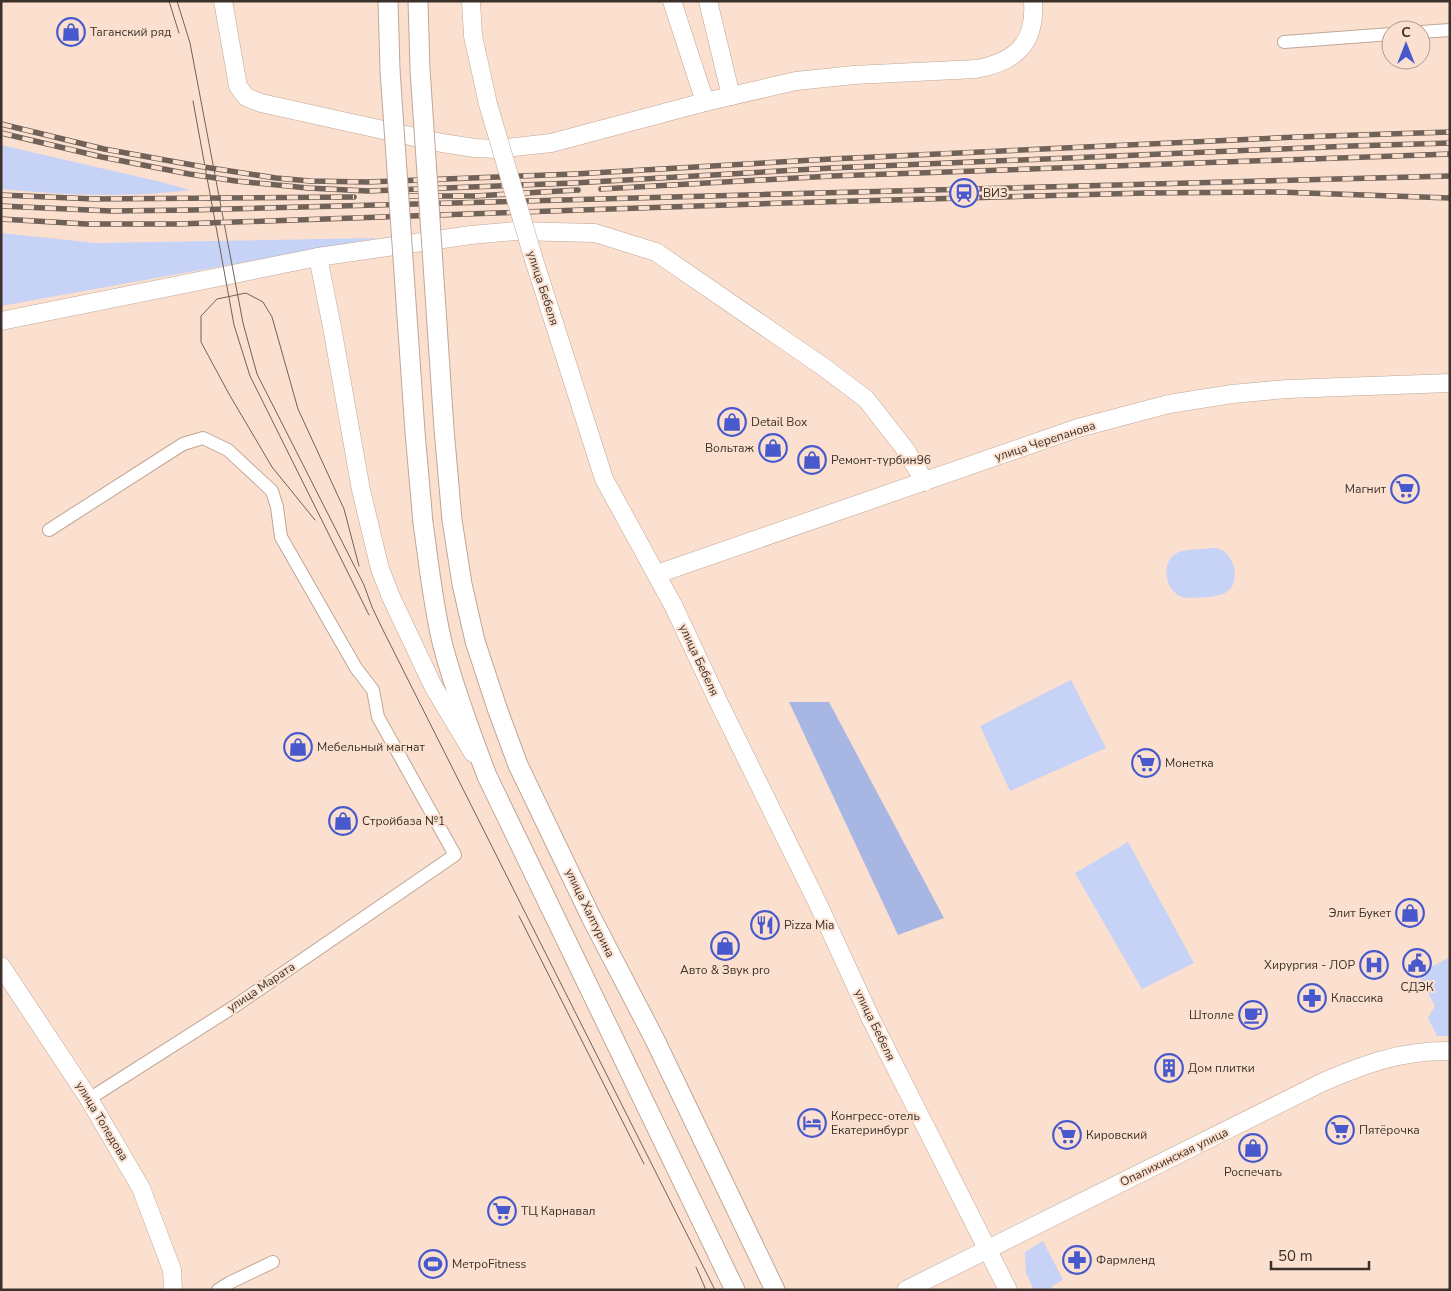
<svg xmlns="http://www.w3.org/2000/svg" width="1451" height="1291" font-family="'Nunito Sans',sans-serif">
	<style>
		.green { fill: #c7d2f7 }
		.forest { fill: #a8b6e4 }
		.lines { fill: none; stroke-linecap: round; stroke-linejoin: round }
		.street-casing { stroke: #c0a696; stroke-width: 14 }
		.secondary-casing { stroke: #c0a696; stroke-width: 19 }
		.primary-casing { stroke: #c0a696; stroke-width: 21 }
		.street { stroke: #fff; stroke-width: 12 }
		.secondary { stroke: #fff; stroke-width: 18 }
		.primary { stroke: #fff; stroke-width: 19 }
		.tram { stroke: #706258; stroke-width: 1 }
		.rail-casing { stroke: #706258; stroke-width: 5.5 }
		.rail { stroke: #fbe0cf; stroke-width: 4; stroke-dasharray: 11; stroke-linecap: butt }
		.secondary-bridge-casing { stroke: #c0a696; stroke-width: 19; stroke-linecap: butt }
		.primary-bridge-casing { stroke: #c0a696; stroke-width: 21; stroke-linecap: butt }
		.secondary-bridge { stroke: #fff; stroke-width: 18 }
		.primary-bridge { stroke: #fff; stroke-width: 19 }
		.labels { text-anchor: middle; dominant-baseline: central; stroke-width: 4; stroke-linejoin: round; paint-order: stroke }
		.poi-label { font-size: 12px; fill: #3b312a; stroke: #fbe0cf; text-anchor: start }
		.street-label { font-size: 12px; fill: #3b312a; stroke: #fbe0cf }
	</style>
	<rect width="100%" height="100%" fill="#fbe0cf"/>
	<g class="green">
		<path d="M 1,145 L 161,182 L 190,190 C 131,198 61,195 1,189 Z"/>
		<path d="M 1,233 L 96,243 L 378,238 L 1,306 Z"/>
		<path d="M 1213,548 C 1234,548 1242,581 1228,591 C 1220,598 1201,597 1191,598 C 1166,600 1159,564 1175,554 C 1184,548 1202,550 1213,548 Z"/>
		<path d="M 1071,680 L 1106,748 L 1010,791 L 980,726 Z"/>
		<path d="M 1128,842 L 1194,963 L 1142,989 L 1075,873 Z"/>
		<path d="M 1450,957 L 1450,1036 L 1437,1036 L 1428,1018 L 1435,1006 L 1418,974 Z"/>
		<path d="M 1043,1241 L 1063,1280 L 1052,1286 L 1053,1290 L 1034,1290 L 1026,1273 L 1025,1252 Z"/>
	</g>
	<path class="forest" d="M 789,702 L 829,702 L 944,918 L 898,935 Z"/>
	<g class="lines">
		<defs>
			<g id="street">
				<path d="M 1421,32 L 1450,30"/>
				<path d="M 1284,42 L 1391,34"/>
				<path d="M 49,530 L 183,444 L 203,438 L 228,450 L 272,491 L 277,507 L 281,537 L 356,668 L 373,690 L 378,717 L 455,855 L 235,1006 L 89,1099"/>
				<path d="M 218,1290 L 229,1283 L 273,1262"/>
			</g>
			<g id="secondary">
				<path d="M 223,1 L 238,86 L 246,97 L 261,103 L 442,143 L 475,148 L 497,149 L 551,143 L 705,102 L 796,81 L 854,75 L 976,69 C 1016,62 1036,43 1033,1"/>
				<path d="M 471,1 L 473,36 L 488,104"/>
				<path d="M 672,1 L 705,102"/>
				<path d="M 708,1 L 731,96"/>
				<path d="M 318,257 L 332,327 L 361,490 L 380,569 L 391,597 L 433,686 L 473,753"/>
				<path d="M 534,260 L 604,479 L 673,605 L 719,703 L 818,904 L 871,1019 L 1008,1290"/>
				<path d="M 1,321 L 318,257 L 471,235 L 515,231 L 595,233 L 656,252 L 825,368 L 866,399 L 905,449 L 925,482"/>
				<path d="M 657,574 L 1078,428 L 1169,404 L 1232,394 L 1287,389 L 1450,383"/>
				<path d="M 1,966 L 89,1099 L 141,1188 L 172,1270 L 173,1290"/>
				<path d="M 906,1290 L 1323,1082 C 1365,1064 1403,1050 1450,1051"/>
			</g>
			<g id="primary">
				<path d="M 388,1 L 390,70"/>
				<path d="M 452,520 L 462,584 L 475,641 L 497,708 L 518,765 L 591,917 L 655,1040 L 775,1290"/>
				<path d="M 423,523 C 429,564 433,606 443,646 C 455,691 471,734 487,776 L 735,1290"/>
			</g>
		</defs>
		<use href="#street" class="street-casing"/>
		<use href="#secondary" class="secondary-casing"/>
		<use href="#primary" class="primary-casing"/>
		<use href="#street" class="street"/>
		<use href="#secondary" class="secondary"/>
		<use href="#primary" class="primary"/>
		<g class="tram">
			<path d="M 169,1 L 179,33"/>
			<path d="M 177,1 L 190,43 L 243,323 L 257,374 L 364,585 L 372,607 L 383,630 L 715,1290"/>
			<path d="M 193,101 L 234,325 L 250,376 L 369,615"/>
			<path d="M 315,520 L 272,467 L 229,394 L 201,342 L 201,316 L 217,299 L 246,293 L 263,302 L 272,317 L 298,409 L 344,509 L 359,566"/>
			<path d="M 519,916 L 644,1164"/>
			<path d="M 696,1267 L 706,1290"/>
		</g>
		<defs>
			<g id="rail">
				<path d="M 1,124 L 104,149 L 204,167 L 276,178 L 310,181 L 368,182 L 575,174 L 831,159 L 1297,137 L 1450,132"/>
				<path d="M 1,133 L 102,157 L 189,174 L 236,181 L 308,188 L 368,191 L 574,183 L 831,168 L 1351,146 L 1450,143"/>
				<path d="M 601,189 L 832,176 L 1450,154"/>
				<path d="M 1,195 L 94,199 L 354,197"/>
				<path d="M 409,196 L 474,196 L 578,190"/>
				<path d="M 1,206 L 111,211 L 191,210 L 1450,176"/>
				<path d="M 1,219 L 86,224 L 179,224 L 784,203 L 1145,193 L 1278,192 L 1450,198"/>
			</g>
		</defs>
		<use href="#rail" class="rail-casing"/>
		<use href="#rail" class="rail"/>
		<defs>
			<path id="secondary-bridge" d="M 488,104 L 534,260"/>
			<g id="primary-bridge">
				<path d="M 418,1 L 420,69 L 444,429 L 452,520"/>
				<path d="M 390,70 L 415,432 L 423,523"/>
			</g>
		</defs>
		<use href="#secondary-bridge" class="secondary-bridge-casing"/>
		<use href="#primary-bridge" class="primary-bridge-casing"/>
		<use href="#secondary-bridge" class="secondary-bridge"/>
		<use href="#primary-bridge" class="primary-bridge"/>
	</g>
	<defs>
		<symbol id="shop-ring" viewBox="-11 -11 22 22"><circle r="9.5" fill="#fbe0cf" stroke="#4759cd" stroke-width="1.5"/><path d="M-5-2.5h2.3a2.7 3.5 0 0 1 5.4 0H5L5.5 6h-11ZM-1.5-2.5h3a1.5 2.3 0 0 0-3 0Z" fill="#4759cd"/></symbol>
		<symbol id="station-ring" viewBox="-11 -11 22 22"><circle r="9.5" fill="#fbe0cf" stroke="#4759cd" stroke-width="1.5"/><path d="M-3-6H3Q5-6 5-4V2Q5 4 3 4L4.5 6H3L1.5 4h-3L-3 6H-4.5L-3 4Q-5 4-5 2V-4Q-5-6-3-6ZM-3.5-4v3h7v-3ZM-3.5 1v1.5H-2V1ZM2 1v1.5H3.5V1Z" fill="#4759cd"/></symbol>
		<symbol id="supermarket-ring" viewBox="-11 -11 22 22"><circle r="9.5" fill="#fbe0cf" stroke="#4759cd" stroke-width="1.5"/><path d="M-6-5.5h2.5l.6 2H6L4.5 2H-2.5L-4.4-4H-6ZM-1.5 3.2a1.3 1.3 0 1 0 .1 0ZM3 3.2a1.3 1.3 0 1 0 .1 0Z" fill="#4759cd"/></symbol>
		<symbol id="restaurant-ring" viewBox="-11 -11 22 22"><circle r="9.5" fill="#fbe0cf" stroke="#4759cd" stroke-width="1.5"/><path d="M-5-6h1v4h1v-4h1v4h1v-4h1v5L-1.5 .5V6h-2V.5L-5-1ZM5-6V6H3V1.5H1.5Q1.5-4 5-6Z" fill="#4759cd"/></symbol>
		<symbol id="civic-ring" viewBox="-11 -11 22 22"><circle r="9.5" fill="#fbe0cf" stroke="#4759cd" stroke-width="1.5"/><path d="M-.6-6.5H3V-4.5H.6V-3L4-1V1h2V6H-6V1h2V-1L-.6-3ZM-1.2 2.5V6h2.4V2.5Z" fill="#4759cd"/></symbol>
		<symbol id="hospital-ring" viewBox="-11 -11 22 22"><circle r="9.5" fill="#fbe0cf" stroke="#4759cd" stroke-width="1.5"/><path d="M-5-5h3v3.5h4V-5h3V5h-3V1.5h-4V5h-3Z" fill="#4759cd"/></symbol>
		<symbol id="pharmacy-ring" viewBox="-11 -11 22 22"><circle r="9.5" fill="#fbe0cf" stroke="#4759cd" stroke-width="1.5"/><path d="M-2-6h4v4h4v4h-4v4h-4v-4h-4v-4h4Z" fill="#4759cd"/></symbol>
		<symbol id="cafe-ring" viewBox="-11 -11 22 22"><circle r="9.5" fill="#fbe0cf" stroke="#4759cd" stroke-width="1.5"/><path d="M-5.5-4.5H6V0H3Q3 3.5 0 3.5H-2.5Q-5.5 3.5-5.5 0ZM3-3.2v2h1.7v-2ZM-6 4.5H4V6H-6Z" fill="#4759cd"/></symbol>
		<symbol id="building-ring" viewBox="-11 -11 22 22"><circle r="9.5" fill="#fbe0cf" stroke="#4759cd" stroke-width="1.5"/><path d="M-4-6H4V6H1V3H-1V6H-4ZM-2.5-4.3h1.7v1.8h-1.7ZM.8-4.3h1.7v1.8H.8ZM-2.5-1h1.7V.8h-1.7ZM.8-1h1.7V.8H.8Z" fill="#4759cd"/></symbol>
		<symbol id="hotel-ring" viewBox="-11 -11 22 22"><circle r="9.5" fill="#fbe0cf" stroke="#4759cd" stroke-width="1.5"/><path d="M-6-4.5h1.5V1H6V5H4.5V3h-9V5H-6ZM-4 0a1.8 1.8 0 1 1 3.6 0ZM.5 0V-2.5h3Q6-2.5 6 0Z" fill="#4759cd"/></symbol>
		<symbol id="stadium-ring" viewBox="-11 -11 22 22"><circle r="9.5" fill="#fbe0cf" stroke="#4759cd" stroke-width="1.5"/><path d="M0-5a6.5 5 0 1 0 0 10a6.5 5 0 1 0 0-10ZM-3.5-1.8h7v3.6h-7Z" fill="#4759cd"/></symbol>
	</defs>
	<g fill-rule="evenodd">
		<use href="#shop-ring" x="55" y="16" width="32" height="32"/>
		<use href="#station-ring" x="948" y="177" width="32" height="32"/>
		<use href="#shop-ring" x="716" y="406" width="32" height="32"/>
		<use href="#shop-ring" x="757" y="432" width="32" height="32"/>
		<use href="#shop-ring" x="796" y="444" width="32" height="32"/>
		<use href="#supermarket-ring" x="1389" y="473" width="32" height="32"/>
		<use href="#shop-ring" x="282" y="731" width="32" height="32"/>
		<use href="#supermarket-ring" x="1130" y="747" width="32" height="32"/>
		<use href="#shop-ring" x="327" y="805" width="32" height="32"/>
		<use href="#shop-ring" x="1394" y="897" width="32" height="32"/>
		<use href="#restaurant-ring" x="749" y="909" width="32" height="32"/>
		<use href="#shop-ring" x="709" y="930" width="32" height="32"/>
		<use href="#civic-ring" x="1401" y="947" width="32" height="32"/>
		<use href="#hospital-ring" x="1358" y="949" width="32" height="32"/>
		<use href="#pharmacy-ring" x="1296" y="982" width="32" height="32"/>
		<use href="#cafe-ring" x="1237" y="999" width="32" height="32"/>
		<use href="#building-ring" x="1153" y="1052" width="32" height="32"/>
		<use href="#hotel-ring" x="796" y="1107" width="32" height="32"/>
		<use href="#supermarket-ring" x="1324" y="1114" width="32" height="32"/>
		<use href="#supermarket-ring" x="1051" y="1119" width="32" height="32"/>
		<use href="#shop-ring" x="1237" y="1132" width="32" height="32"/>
		<use href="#supermarket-ring" x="486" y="1195" width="32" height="32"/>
		<use href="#pharmacy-ring" x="1061" y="1244" width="32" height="32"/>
		<use href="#stadium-ring" x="417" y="1248" width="32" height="32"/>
	</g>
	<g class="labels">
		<g class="poi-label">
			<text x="90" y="32">Таганский ряд</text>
			<text x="983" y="193">ВИЗ</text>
			<text x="751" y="422">Detail Box</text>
			<text x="754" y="448" text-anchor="end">Вольтаж</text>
			<text x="831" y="460">Ремонт-турбин96</text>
			<text x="1386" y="489" text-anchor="end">Магнит</text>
			<text x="317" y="747">Мебельный магнат</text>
			<text x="1165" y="763">Монетка</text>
			<text x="362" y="821">Стройбаза №1</text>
			<text x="1391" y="913" text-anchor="end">Элит Букет</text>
			<text x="784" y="925">Pizza Mia</text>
			<text x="1355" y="965" text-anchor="end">Хирургия - ЛОР</text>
			<text x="725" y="970" text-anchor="middle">Авто &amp; Звук pro</text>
			<text x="1417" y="987" text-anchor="middle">СДЭК</text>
			<text x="1331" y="998">Классика</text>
			<text x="1234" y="1015" text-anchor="end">Штолле</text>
			<text x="1188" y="1068">Дом плитки</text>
			<text x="831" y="1116">Конгресс-отель<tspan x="831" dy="14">Екатеринбург</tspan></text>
			<text x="1359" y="1130">Пятёрочка</text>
			<text x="1086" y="1135">Кировский</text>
			<text x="1253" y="1172" text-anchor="middle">Роспечать</text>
			<text x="521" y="1211">ТЦ Карнавал</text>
			<text x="1096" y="1260">Фармленд</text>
			<text x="452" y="1264">МетроFitness</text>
		</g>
		<g class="street-label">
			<text transform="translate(543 288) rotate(72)">улица Бебеля</text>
			<text transform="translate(1045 441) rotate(-18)">улица Черепанова</text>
			<text transform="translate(699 660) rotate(65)">улица Бебеля</text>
			<text transform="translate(590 913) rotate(64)">улица Халтурина</text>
			<text transform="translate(261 987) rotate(-34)">улица Марата</text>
			<text transform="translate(875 1025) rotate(64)">улица Бебеля</text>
			<text transform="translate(102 1121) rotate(59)">улица Толедова</text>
			<text transform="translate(1174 1157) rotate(-26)">Опалихинская улица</text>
		</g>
	</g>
	<rect width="1451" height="1291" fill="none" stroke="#3b312a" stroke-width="5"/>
	<g transform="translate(1406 45)"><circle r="24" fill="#fbe0cf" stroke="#ae9a8d"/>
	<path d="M0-4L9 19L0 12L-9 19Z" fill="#4759cd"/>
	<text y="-8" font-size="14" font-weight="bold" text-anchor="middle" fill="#3b312a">С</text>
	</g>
	<path d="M1271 1261v8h98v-8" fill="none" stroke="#3b312a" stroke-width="2.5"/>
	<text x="1278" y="1261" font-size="15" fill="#3b312a" stroke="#fbe0cf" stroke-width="4" paint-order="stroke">50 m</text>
</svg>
